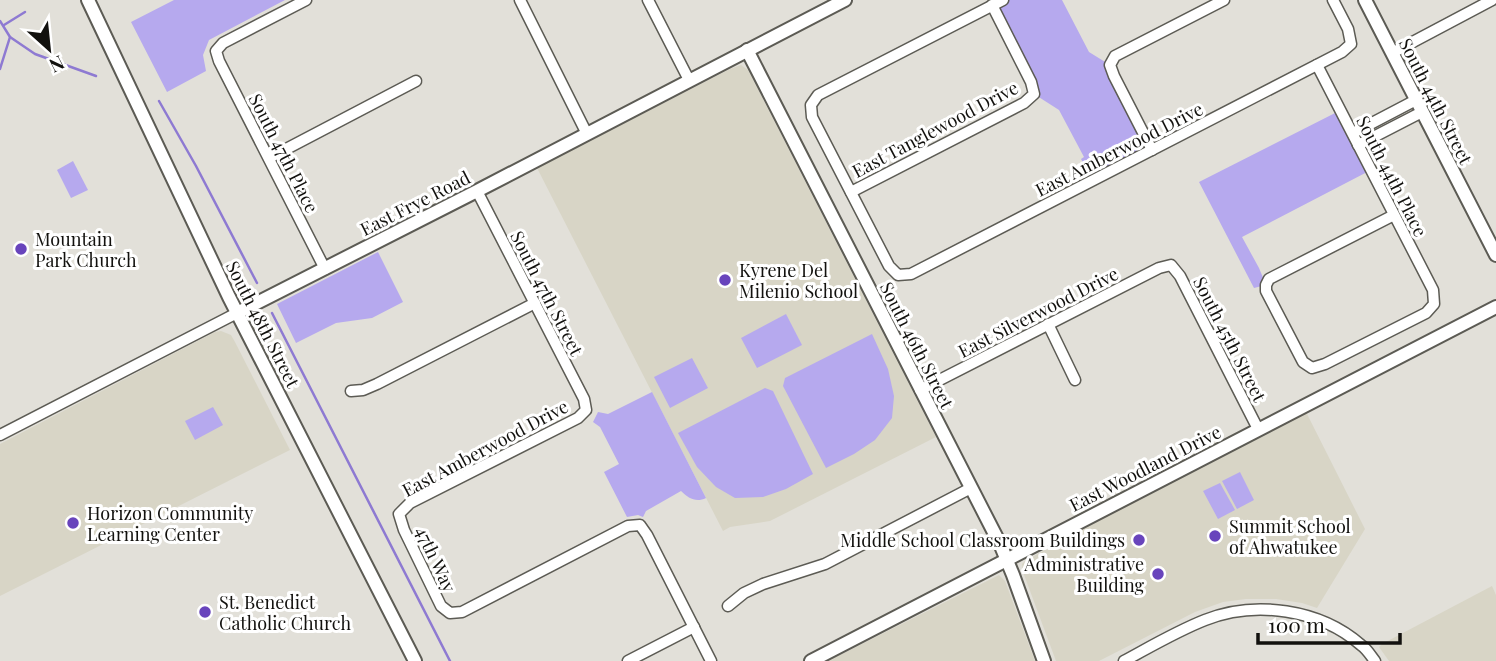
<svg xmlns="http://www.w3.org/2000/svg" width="1496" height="661" font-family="'Playfair Display',serif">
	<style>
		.built { fill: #d8d5c6 }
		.green { fill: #b6a9ee }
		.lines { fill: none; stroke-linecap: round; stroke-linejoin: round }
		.stream { stroke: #8e7ad2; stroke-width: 2.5 }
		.minor-casing { stroke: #5c5b54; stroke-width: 13 }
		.tertiary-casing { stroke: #5c5b54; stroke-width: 16 }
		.minor { stroke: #fff; stroke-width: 10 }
		.tertiary { stroke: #fff; stroke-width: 12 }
		.poi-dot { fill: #6844bc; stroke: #fff; stroke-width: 2.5 }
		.labels { text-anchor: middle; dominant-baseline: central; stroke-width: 6; stroke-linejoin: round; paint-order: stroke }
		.street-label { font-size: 18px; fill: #12110e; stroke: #fff }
		.poi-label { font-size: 18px; fill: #12110e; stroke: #fff; text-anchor: start }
	</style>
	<rect width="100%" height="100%" fill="#e2e0d9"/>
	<g class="built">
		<path d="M 741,65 L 748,70 L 936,437 L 770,521 L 730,527 L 723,531 L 537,168 L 730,69 Z"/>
		<path d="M 221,331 L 231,335 L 235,342 L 290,450 L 0,596 L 0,444 L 215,332 Z"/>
		<path d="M 1306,412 L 1365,529 L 1317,608 L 1302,603 L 1276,599 L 1246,599 L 1223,602 L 1195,612 L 1099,661 L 1056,661 L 1023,572 L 1022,564 L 1025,561 L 1130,503 Z"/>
		<path d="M 999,575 L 1005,581 L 1035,661 L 828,661 Z"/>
		<path d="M 1492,586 L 1496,595 L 1496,661 L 1389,661 L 1379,647 L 1382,644 Z"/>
	</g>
	<g class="green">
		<path d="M 174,0 L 285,0 L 209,40 L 203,55 L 206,71 L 167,92 L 131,22 Z"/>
		<path d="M 1003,0 L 1062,0 L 1089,52 L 1110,65 L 1152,150 L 1093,181 L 1081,159 L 1084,157 L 1059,110 L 1034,94 L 992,5 Z"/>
		<path d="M 1341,110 L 1371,170 L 1242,237 L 1259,268 L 1266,285 L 1254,288 L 1199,182 Z"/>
		<path d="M 73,161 L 88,190 L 71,198 L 57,170 Z"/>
		<path d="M 378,252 L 403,302 L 372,318 L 336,323 L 296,343 L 277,304 Z"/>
		<path d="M 786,314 L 802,345 L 757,368 L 741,338 Z"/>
		<path d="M 872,334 L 888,369 L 894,396 L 892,418 L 875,440 L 854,454 L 826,468 L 783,386 L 785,378 Z"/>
		<path d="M 692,358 L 708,388 L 670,408 L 654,377 Z"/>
		<path d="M 765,388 L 773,391 L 813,474 L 786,489 L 763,497 L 735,498 L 716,487 L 697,467 L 678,433 Z"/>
		<path d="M 652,392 L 706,498 C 696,503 688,498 681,491 L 646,511 L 643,517 L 638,515 L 627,517 L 604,472 L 619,464 L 600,427 L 593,422 L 598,412 L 608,414 Z"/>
		<path d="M 213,407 L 223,425 L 195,440 L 185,421 Z"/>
		<path d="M 1240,472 L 1254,500 L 1237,509 L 1222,481 Z"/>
		<path d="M 1220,483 L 1235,510 L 1218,519 L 1203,491 Z"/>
	</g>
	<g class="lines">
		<g class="stream">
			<path d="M 0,21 L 10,37 L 0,69"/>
			<path d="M 4,25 L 25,12"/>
			<path d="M 10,37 L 35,54 L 96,76"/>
			<path d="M 159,101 L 196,166 L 257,283"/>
			<path d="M 272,313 L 450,661"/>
		</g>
		<defs>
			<g id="minor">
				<path d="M 306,0 L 223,43 L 216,51 L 219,61 L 325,269"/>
				<path d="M 520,0 L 587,134"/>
				<path d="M 648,0 L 689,80"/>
				<path d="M 1003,0 L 818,95 L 811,105 L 812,117 L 889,266 L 898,275 L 911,274 L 1342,52 L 1351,44 L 1348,29 L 1333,0"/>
				<path d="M 1392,53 L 1492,0"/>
				<path d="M 1317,65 L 1433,290 L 1434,304 L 1426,313 L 1325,364 L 1312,368 L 1303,362 L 1266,291 L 1266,285 L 1269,279 L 1394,215"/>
				<path d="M 1353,133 L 1416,100"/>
				<path d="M 1358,145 L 1422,112"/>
				<path d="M 1152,150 L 1114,76 L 1110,65 L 1115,56 L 1224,0"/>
				<path d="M 269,158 L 416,81"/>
				<path d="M 477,191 L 584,399 L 586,410 L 578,418 L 410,503 L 399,514 L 404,530 L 441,606 L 450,613 L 462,612 L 628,526 L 640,525 L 647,535 L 711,661"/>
				<path d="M 851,192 L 1024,103 L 1034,94 L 1031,82 L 992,5"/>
				<path d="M 1048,324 L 1075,380"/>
				<path d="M 920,390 L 1159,268 L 1171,265 L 1180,276 L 1258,429"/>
				<path d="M 351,391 L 363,390 L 377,384 L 535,303"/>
				<path d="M 0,435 L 237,313"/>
				<path d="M 728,606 L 744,593 L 763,584 L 825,564 L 971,488"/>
				<path d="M 628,661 L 694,627"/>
				<path d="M 1124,661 C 1150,647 1177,631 1205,620 C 1255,600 1320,609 1361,645 C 1367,649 1371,656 1375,661"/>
			</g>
			<g id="tertiary">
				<path d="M 88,0 L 229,297 L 415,661"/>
				<path d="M 1365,0 L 1496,255"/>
				<path d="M 747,50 L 1001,546 L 1013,575 L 1044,661"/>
				<path d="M 237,313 L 477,191 L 845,0"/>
				<path d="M 811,661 L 1496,307"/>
			</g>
		</defs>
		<use href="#minor" class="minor-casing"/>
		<use href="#tertiary" class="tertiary-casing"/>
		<use href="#minor" class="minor"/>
		<use href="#tertiary" class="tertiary"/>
	</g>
	<g class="poi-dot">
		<circle cx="21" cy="249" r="7"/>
		<circle cx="725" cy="280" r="7"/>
		<circle cx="73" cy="523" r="7"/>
		<circle cx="1215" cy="536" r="7"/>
		<circle cx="1139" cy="540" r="7"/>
		<circle cx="1158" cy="574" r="7"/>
		<circle cx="205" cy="612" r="7"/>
	</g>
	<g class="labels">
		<g class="street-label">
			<text transform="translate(1436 101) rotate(63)">South 44th Street</text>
			<text transform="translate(935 129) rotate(-28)">East Tanglewood Drive</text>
			<text transform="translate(1119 149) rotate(-27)">East Amberwood Drive</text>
			<text transform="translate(284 153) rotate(63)">South 47th Place</text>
			<text transform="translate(1392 176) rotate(63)">South 44th Place</text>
			<text transform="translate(415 203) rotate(-27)">East Frye Road</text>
			<text transform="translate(547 293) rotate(63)">South 47th Street</text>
			<text transform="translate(1038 312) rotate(-27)">East Silverwood Drive</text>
			<text transform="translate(263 324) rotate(63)">South 48th Street</text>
			<text transform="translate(1230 339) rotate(63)">South 45th Street</text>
			<text transform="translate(917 345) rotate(63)">South 46th Street</text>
			<text transform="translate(485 448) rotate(-28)">East Amberwood Drive</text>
			<text transform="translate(1145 468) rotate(-27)">East Woodland Drive</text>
			<text transform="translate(436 559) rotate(65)">47th Way</text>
		</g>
		<g class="poi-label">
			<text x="35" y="239">Mountain<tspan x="35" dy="21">Park Church</tspan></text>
			<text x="739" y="270">Kyrene Del<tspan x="739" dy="21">Milenio School</tspan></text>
			<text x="87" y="513">Horizon Community<tspan x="87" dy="21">Learning Center</tspan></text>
			<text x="1229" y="526">Summit School<tspan x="1229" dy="21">of Ahwatukee</tspan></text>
			<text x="1125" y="540" text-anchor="end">Middle School Classroom Buildings</text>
			<text x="1144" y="564" text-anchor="end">Administrative<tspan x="1144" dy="21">Building</tspan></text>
			<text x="219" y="602">St. Benedict<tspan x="219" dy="21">Catholic Church</tspan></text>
		</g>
	</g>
	<g transform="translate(49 49) rotate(153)" stroke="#ffffff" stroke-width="5" paint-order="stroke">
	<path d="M0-5L12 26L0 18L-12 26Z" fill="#12110e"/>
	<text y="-10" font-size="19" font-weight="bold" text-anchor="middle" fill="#12110e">N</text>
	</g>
	<path d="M1258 633v10h142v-10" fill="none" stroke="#12110e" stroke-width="3.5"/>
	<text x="1268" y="633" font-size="21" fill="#12110e" stroke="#ffffff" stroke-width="5" paint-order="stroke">100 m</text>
</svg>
